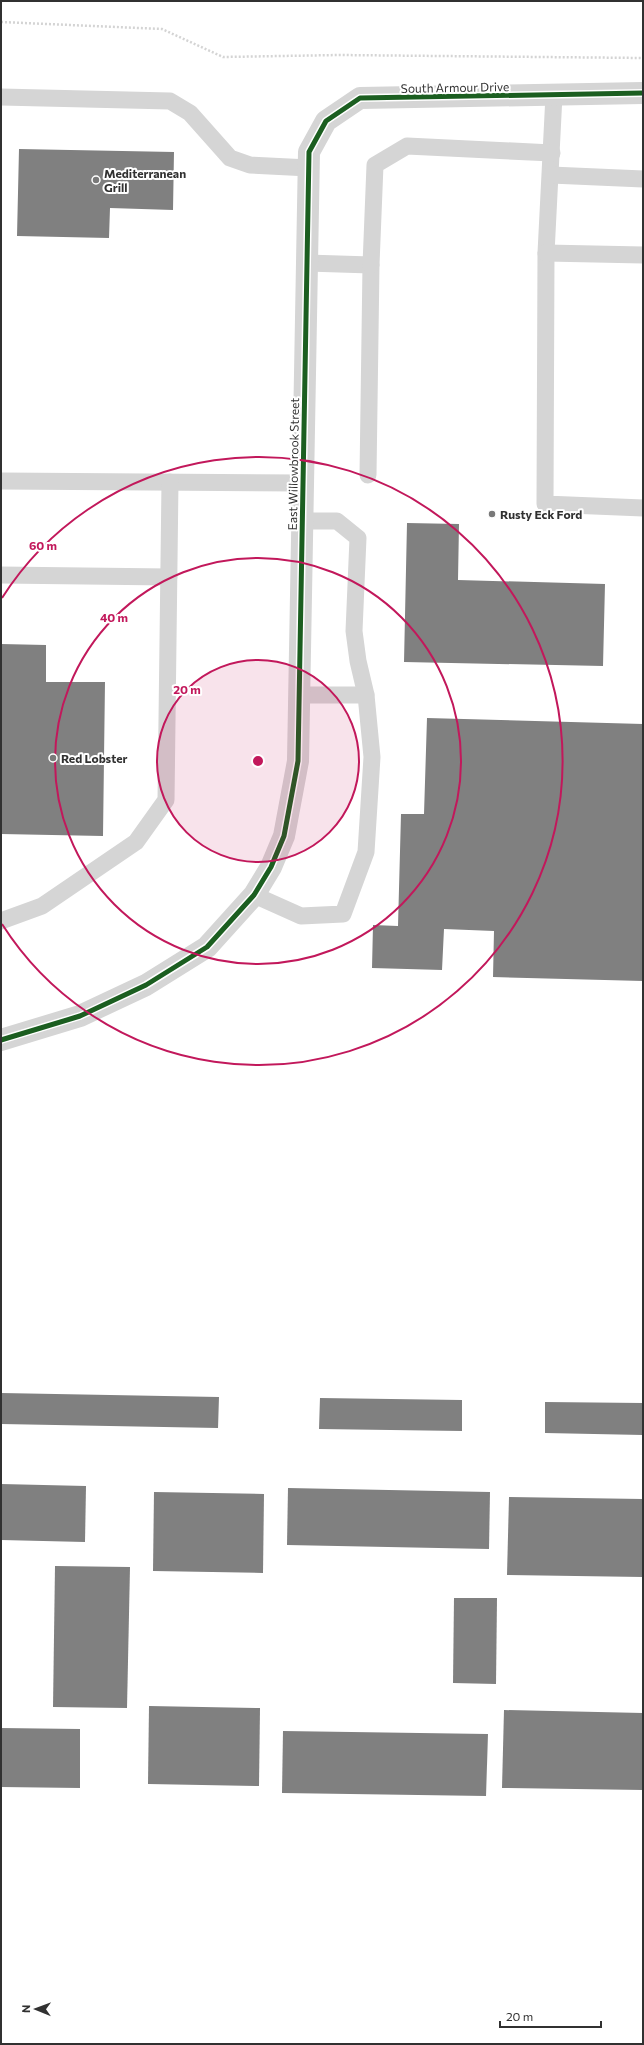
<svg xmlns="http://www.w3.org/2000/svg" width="644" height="2045" font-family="Commissioner,sans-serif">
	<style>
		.building { fill: #808080 }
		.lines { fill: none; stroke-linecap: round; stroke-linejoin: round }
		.path { stroke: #d4d4d4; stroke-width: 2.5; stroke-dasharray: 2 2; stroke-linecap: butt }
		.service { stroke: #d5d5d5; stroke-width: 17 }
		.minor { stroke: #d5d5d5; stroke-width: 22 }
		.cycleway-casing { stroke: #fff; stroke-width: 8 }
		.cycleway { stroke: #1b5e20; stroke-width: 5 }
		.ring { fill: none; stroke: #c2185b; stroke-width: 2 }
		.poi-dot { fill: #797979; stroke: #fff; stroke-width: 1.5 }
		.labels { text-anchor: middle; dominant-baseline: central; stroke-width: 4; stroke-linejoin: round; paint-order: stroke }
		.street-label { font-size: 12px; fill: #313131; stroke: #fff }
		.poi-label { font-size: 12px; font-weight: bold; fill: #313131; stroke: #fff; text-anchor: start }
		.centre { fill: #c2185b; stroke: #fff; stroke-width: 2 }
		.ring-label { font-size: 12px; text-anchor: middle; font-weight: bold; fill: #c2185b; stroke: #fff; stroke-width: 4; stroke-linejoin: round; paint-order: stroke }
	</style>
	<rect width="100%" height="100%" fill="#fff"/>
	<g class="building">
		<path d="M 19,149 L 174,152 L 173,210 L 110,208 L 109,238 L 17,236 Z"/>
		<path d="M 407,523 L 459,524 L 458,580 L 605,584 L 603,666 L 404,662 Z"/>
		<path d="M 1,644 L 46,645 L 46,682 L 105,682 L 103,836 L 1,834 Z"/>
		<path d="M 427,718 L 643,724 L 643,981 L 493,977 L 494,931 L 444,929 L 442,970 L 372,968 L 373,925 L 398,926 L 401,814 L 424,814 Z"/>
		<path d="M 1,1393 L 219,1397 L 218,1428 L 1,1424 Z"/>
		<path d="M 320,1398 L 462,1400 L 462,1431 L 319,1429 Z"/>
		<path d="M 545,1402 L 643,1403 L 643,1435 L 545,1433 Z"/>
		<path d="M 1,1484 L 86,1486 L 85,1542 L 1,1540 Z"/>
		<path d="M 288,1488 L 490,1492 L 489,1549 L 287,1545 Z"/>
		<path d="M 154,1492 L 264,1494 L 263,1573 L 153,1571 Z"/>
		<path d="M 509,1497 L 643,1499 L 643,1577 L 507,1575 Z"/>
		<path d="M 55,1566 L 130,1567 L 127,1708 L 53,1707 Z"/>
		<path d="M 454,1598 L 497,1598 L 496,1684 L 453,1683 Z"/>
		<path d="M 149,1706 L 260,1708 L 259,1786 L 148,1784 Z"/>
		<path d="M 504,1710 L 643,1713 L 643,1790 L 502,1788 Z"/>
		<path d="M 1,1728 L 80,1729 L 80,1788 L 1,1787 Z"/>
		<path d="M 283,1731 L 488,1734 L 486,1796 L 282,1793 Z"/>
	</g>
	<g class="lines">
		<path class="path" d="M 1,22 L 162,29 L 223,57 L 339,55 L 643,58"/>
		<g class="service">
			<path d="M 554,95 L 546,253 L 545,504 L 643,508"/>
			<path d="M 1,97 L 170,101 L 190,113 L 230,158 L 250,165 L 309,168"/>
			<path d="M 551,175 L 643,179"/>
			<path d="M 546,253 L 643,255"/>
			<path d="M 307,263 L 371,265 L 368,475"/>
			<path d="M 371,265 L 375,165 L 407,146 L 552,153"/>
			<path d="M 1,481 L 303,483"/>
			<path d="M 1,575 L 169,577"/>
			<path d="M 299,695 L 366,695"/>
			<path d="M 254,895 L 301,916 L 343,914 L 366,852 L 372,757 L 366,695 L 358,661 L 354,631 L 358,538 L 337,521 L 302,521"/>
			<path d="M 1,921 L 42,906 L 136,842 L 166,800 L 170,482"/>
		</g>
		<path class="minor" d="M 1,1040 L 80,1016 L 146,985 L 207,947 L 254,895 L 271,867 L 284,836 L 298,761 L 309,152 L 326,121 L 360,98 L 643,93"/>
		<defs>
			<path id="cycleway" d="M 1,1040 L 80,1016 L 146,985 L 207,947 L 254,895 L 271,867 L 284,836 L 298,761 L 309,152 L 326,121 L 360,98 L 643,93"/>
		</defs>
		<use href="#cycleway" class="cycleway-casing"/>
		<use href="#cycleway" class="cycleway"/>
	</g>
	<circle cx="258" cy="761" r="101" fill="#c2185b" fill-opacity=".12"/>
	<g class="ring">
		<circle cx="258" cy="761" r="101"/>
		<circle cx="258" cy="761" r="203"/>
		<path d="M2 598A304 304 0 1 1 2 924"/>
	</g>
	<g class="poi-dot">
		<circle cx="96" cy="180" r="4"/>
		<circle cx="492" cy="514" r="4"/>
		<circle cx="53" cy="758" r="4"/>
	</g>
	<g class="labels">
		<g class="street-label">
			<text transform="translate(455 87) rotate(-1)">South Armour Drive</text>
			<text transform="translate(293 464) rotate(-89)">East Willowbrook Street</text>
		</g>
		<g class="poi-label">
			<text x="104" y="173">Mediterranean<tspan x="104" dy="14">Grill</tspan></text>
			<text x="500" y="514">Rusty Eck Ford</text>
			<text x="61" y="758">Red Lobster</text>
		</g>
	</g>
	<circle cx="258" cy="761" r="6" class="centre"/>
	<g class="ring-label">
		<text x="43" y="550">60 m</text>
		<text x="114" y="622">40 m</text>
		<text x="187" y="694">20 m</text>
	</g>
	<rect width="644" height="2045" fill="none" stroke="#313131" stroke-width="4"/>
	<g transform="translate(36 2009) rotate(271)" stroke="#ffffff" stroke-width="3" paint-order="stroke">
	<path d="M0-3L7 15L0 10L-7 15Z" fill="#313131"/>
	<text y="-6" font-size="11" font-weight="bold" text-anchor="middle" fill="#313131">N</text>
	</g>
	<path d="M500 2021v6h101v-6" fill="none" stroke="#313131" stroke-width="2"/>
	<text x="506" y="2021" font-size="12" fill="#313131" stroke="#ffffff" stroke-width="3" paint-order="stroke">20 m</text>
</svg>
